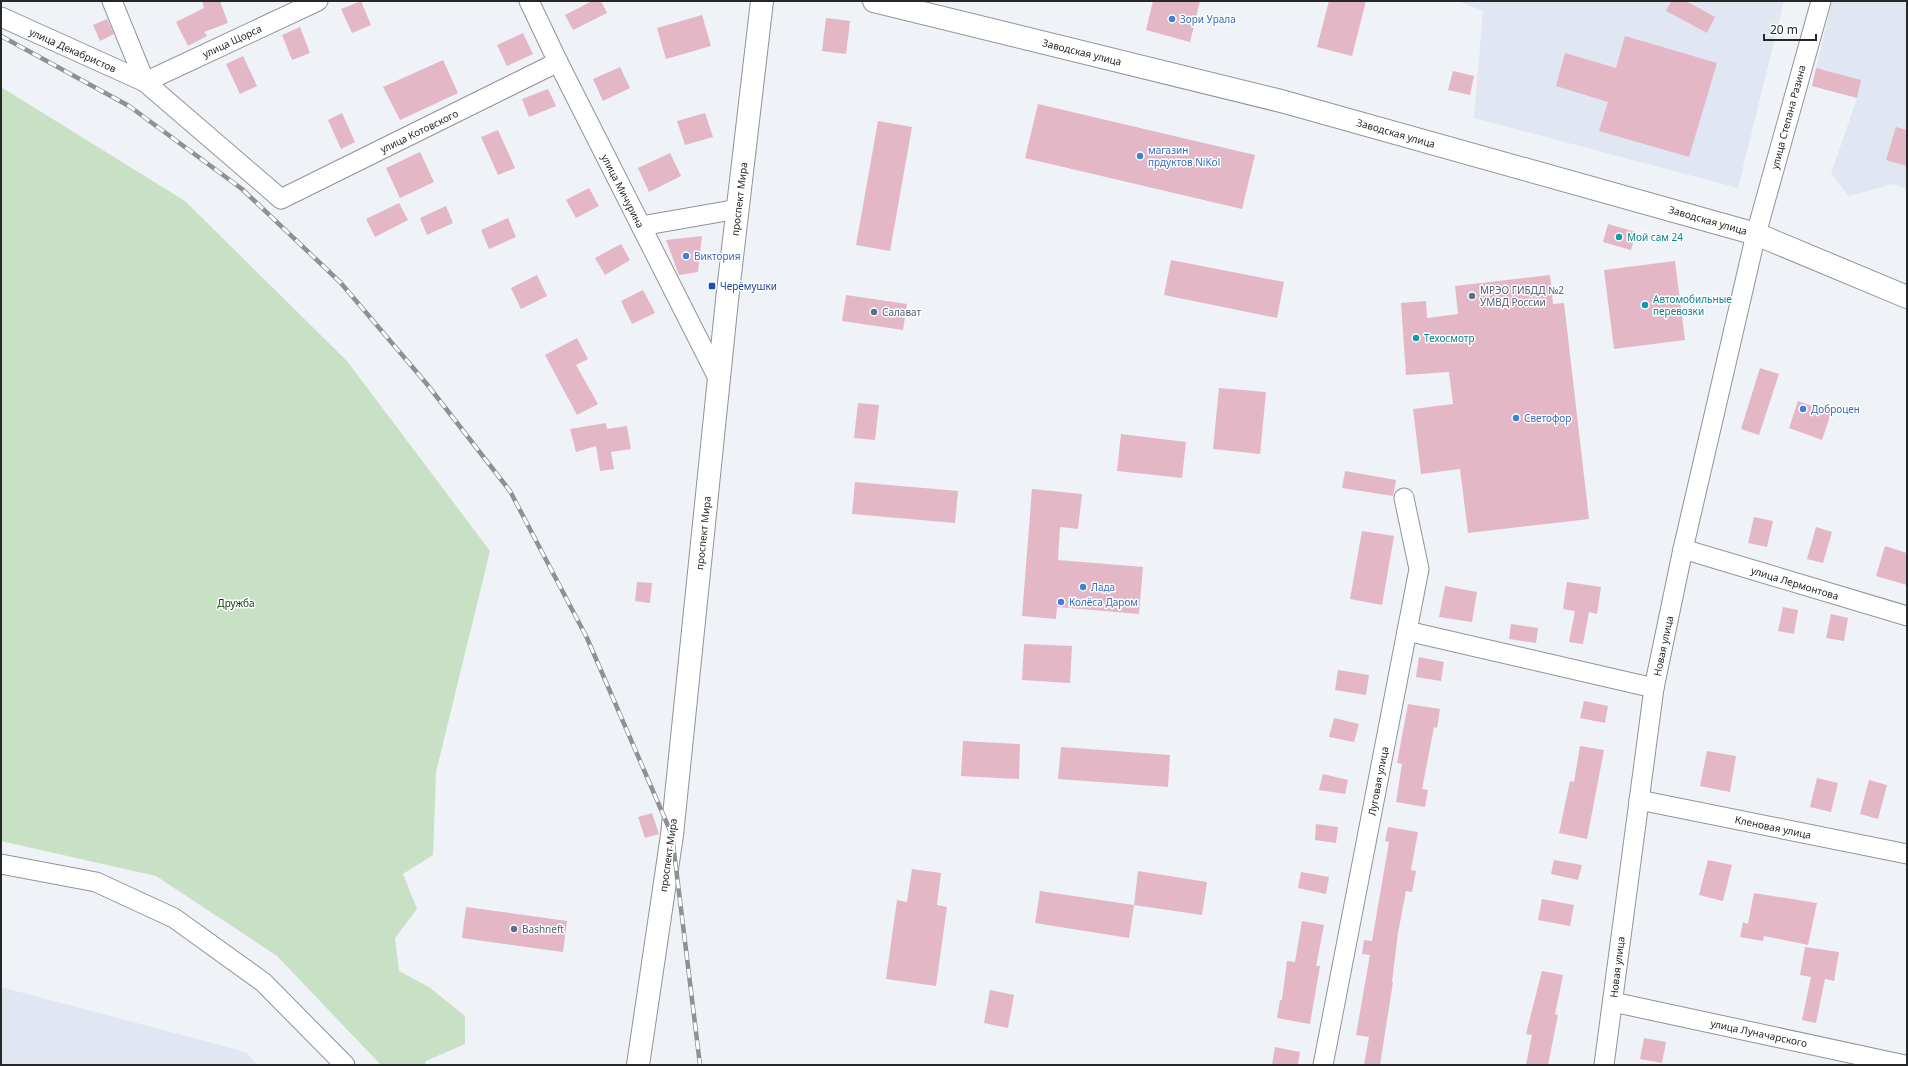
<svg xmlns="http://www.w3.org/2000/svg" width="1908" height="1066" font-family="'Noto Sans',sans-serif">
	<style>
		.built { fill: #e0e7f3 }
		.green { fill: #c8e0c4 }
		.building { fill: #e4b7c7 }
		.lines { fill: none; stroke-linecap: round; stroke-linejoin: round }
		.street-casing { stroke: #919398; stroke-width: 21 }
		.secondary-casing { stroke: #919398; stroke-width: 24 }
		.street { stroke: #fff; stroke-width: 19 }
		.secondary { stroke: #fff; stroke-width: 22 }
		.rail-casing { stroke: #8e9093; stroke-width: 4.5 }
		.rail { stroke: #fff; stroke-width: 3; stroke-dasharray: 9; stroke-linecap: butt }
		.shop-dot { fill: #3f7fe0; stroke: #fff; stroke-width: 1.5 }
		.culture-dot { fill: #0f9aa8; stroke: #fff; stroke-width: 1.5 }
		.transit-dot { fill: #1a4fb4; stroke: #fff; stroke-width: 1.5 }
		.service-dot { fill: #5c6f8a; stroke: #fff; stroke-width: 1.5 }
		.labels { text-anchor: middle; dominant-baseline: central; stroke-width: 3; stroke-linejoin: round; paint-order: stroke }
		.shop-label { font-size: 10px; fill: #366cbe; stroke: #fff; text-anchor: start }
		.street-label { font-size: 10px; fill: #262728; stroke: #fff }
		.culture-label { font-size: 10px; fill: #0d838f; stroke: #fff; text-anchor: start }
		.transit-label { font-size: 10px; fill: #164399; stroke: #fff; text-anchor: start }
		.service-label { font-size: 10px; fill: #4e5e75; stroke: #fff; text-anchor: start }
		.park-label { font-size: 10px; fill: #0f380a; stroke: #fff }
	</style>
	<rect width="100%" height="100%" fill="#eff2f7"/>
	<g class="built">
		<path d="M 1457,1 L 1784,1 L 1738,188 L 1474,118 L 1483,11 Z"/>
		<path d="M 1832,1 L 1907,1 L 1907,189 L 1893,184 L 1849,196 L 1831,174 L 1857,98 L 1812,86 Z"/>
		<path d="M 1,987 L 246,1052 L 258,1065 L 1,1065 Z"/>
	</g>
	<path class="green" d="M 1,87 L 185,201 L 347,361 L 490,551 L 436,772 L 433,855 L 403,874 L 417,909 L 395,938 L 399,971 L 429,987 L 465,1016 L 465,1044 L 426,1061 L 425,1065 L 381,1065 L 277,956 L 156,876 L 1,841 Z"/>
	<g class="building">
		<path d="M 202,1 L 220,1 L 228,23 L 204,32 L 207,36 L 188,46 L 176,22 L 204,8 Z"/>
		<path d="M 361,1 L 371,25 L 352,33 L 341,9 Z"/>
		<path d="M 592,1 L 601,1 L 607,13 L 573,30 L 565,15 Z"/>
		<path d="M 1153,1 L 1200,1 L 1190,42 L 1146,30 Z"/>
		<path d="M 1329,1 L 1366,1 L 1352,56 L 1317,47 Z"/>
		<path d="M 1671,1 L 1686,1 L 1715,17 L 1707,33 L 1666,11 Z"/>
		<path d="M 702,15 L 711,46 L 666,59 L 657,28 Z"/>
		<path d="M 826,18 L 850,21 L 846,54 L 822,51 Z"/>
		<path d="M 107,19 L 114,34 L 100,41 L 93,25 Z"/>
		<path d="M 300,27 L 310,53 L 292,60 L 282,35 Z"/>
		<path d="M 523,33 L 533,54 L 507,66 L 497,45 Z"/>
		<path d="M 1625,36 L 1717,63 L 1689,157 L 1599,131 L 1608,102 L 1556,86 L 1565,53 L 1616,68 Z"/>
		<path d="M 243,56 L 257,86 L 240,94 L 226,64 Z"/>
		<path d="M 443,60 L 458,93 L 400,120 L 383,87 Z"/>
		<path d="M 620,67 L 630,88 L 603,101 L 593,79 Z"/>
		<path d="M 1816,68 L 1861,80 L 1857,98 L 1812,86 Z"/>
		<path d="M 1453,71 L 1474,76 L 1470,95 L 1448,90 Z"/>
		<path d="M 548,89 L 556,106 L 529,117 L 522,99 Z"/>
		<path d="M 1038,104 L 1255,155 L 1242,209 L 1025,158 Z"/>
		<path d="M 342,113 L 355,142 L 341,149 L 328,120 Z"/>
		<path d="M 705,113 L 713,137 L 685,145 L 677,121 Z"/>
		<path d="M 878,121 L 912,127 L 890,251 L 856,245 Z"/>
		<path d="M 1896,127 L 1907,130 L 1907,166 L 1886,160 Z"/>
		<path d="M 498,130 L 515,168 L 498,175 L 481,137 Z"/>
		<path d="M 420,152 L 434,182 L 400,198 L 386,168 Z"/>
		<path d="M 670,153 L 681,176 L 649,192 L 638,168 Z"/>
		<path d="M 589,188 L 599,206 L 576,218 L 566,200 Z"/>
		<path d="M 399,203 L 408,220 L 375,237 L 366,219 Z"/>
		<path d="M 446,206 L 453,223 L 427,235 L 420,218 Z"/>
		<path d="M 508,218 L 516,237 L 489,249 L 481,230 Z"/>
		<path d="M 1608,224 L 1636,232 L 1631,250 L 1603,242 Z"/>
		<path d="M 702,236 L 698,272 L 679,275 L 666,240 Z"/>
		<path d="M 621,244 L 630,260 L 605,275 L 595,258 Z"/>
		<path d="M 1171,260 L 1284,282 L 1277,318 L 1164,295 Z"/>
		<path d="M 1675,261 L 1685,340 L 1614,349 L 1604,270 Z"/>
		<path d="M 537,275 L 547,296 L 521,309 L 511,288 Z"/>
		<path d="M 1550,275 L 1553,304 L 1564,303 L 1589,519 L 1468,533 L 1460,469 L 1421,474 L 1413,409 L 1453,404 L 1449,372 L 1406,375 L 1401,303 L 1426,301 L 1427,318 L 1458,314 L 1455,286 Z"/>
		<path d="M 643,290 L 655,313 L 632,324 L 621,301 Z"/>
		<path d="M 846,295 L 907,304 L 903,330 L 842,321 Z"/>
		<path d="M 577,338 L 588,359 L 576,365 L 598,404 L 577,415 L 545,355 Z"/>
		<path d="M 1760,368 L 1779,374 L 1759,435 L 1741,429 Z"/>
		<path d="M 1219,388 L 1266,392 L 1260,454 L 1213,449 Z"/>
		<path d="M 1798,401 L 1831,413 L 1822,440 L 1789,428 Z"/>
		<path d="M 858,403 L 879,405 L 875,440 L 854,438 Z"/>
		<path d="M 606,423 L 607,429 L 627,426 L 631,449 L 611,452 L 614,469 L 600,471 L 596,446 L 576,452 L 570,429 Z"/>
		<path d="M 1121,434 L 1186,442 L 1182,478 L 1117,471 Z"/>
		<path d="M 1345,471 L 1396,480 L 1393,496 L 1342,488 Z"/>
		<path d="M 855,482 L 958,491 L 955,523 L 852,514 Z"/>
		<path d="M 1032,489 L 1082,494 L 1078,529 L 1060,527 L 1058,560 L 1143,567 L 1139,614 L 1057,607 L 1056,619 L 1022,616 Z"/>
		<path d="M 1754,517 L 1773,521 L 1767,547 L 1748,543 Z"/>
		<path d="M 1816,527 L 1832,532 L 1823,563 L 1807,559 Z"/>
		<path d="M 1362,531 L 1394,536 L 1382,605 L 1350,599 Z"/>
		<path d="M 1885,546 L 1907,553 L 1907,585 L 1876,576 Z"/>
		<path d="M 637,582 L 652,583 L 650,603 L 635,601 Z"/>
		<path d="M 1567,582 L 1601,587 L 1597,614 L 1589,612 L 1583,644 L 1569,642 L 1575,611 L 1563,609 Z"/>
		<path d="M 1445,586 L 1477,592 L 1472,622 L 1439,617 Z"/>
		<path d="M 1783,607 L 1798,610 L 1794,634 L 1778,631 Z"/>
		<path d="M 1831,614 L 1848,618 L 1844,641 L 1826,638 Z"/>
		<path d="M 1511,624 L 1538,628 L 1536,643 L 1509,639 Z"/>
		<path d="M 1024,644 L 1072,646 L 1070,683 L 1022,680 Z"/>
		<path d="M 1419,657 L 1444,662 L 1441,681 L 1416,677 Z"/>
		<path d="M 1338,670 L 1369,675 L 1366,695 L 1335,690 Z"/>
		<path d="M 1584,701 L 1608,706 L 1605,723 L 1580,718 Z"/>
		<path d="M 1408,704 L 1440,709 L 1437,728 L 1434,727 L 1422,789 L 1428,790 L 1425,807 L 1396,802 L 1402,764 L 1397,763 Z"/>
		<path d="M 1334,718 L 1359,724 L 1354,742 L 1329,737 Z"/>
		<path d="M 963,741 L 1020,744 L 1019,779 L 961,776 Z"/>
		<path d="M 1580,746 L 1604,750 L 1587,839 L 1559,833 L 1570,781 L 1574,782 Z"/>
		<path d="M 1061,747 L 1170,755 L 1168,787 L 1058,779 Z"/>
		<path d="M 1707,751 L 1736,756 L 1730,792 L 1700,786 Z"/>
		<path d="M 1323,774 L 1348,780 L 1345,794 L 1319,790 Z"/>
		<path d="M 1817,778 L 1838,783 L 1831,812 L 1810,807 Z"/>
		<path d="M 1869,780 L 1887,785 L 1878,819 L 1860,814 Z"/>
		<path d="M 652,813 L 659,834 L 645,838 L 638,817 Z"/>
		<path d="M 1316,824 L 1338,827 L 1336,843 L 1315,840 Z"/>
		<path d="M 1388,827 L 1418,832 L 1411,870 L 1416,871 L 1412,892 L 1406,891 L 1398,933 L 1392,982 L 1393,982 L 1380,1065 L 1364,1065 L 1369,1037 L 1356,1035 L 1370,955 L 1362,954 L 1364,940 L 1372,941 L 1389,842 L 1385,841 Z"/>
		<path d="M 1554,860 L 1582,865 L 1578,880 L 1551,874 Z"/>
		<path d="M 1708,860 L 1732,865 L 1723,901 L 1699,895 Z"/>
		<path d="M 912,869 L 941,873 L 937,905 L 947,907 L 936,986 L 886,979 L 897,900 L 907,902 Z"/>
		<path d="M 1138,871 L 1207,882 L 1202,915 L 1134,905 Z"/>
		<path d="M 1301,872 L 1329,877 L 1326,894 L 1298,888 Z"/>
		<path d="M 1040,891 L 1134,905 L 1129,938 L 1035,923 Z"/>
		<path d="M 1754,893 L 1817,903 L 1808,945 L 1764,936 L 1763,941 L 1740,937 L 1743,922 L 1748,924 Z"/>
		<path d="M 1542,899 L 1574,905 L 1570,926 L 1538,920 Z"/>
		<path d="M 466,907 L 567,921 L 563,952 L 462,938 Z"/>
		<path d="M 1302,921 L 1324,925 L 1316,966 L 1320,966 L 1310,1024 L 1277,1018 L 1280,1000 L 1282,1000 L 1287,961 L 1295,962 Z"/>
		<path d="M 1805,947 L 1839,952 L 1834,981 L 1825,979 L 1816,1023 L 1802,1020 L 1811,977 L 1800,975 Z"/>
		<path d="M 1542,971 L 1563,975 L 1555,1014 L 1558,1015 L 1548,1065 L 1526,1065 L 1532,1035 L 1526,1034 Z"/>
		<path d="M 990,990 L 1014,995 L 1008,1028 L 984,1023 Z"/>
		<path d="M 1644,1038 L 1666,1042 L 1662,1063 L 1640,1059 Z"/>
		<path d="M 1275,1047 L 1300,1052 L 1298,1065 L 1272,1065 Z"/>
	</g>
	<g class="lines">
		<defs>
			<g id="street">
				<path d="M 112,1 L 145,82"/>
				<path d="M 529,1 L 558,62 L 719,380"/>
				<path d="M 1,17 L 145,82 L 281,199 L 558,62"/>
				<path d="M 145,82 L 318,1"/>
				<path d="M 641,226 L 738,209"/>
				<path d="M 1683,549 L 1907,616"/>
				<path d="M 1407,631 L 1654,688"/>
				<path d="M 1639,800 L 1907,854"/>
				<path d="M 1,864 L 96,882 L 174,918 L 263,982 L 345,1065"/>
				<path d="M 1613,1002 L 1905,1065"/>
				<path d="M 1323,1065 L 1419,569 L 1404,498"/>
				<path d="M 1604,1065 L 1654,688 L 1683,549 L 1756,234 L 1821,1"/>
			</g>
			<g id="secondary">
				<path d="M 874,1 L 1281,101 L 1756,234 L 1907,297"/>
				<path d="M 638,1065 L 672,835 L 727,300 L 762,1"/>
			</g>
		</defs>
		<use href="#street" class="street-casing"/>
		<use href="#secondary" class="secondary-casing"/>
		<use href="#street" class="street"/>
		<use href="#secondary" class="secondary"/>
		<defs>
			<path id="rail" d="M 1,36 L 129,106 L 242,189 L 340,282 L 426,383 L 510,491 L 587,638 L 672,835 L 700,1065"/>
		</defs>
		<use href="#rail" class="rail-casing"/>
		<use href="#rail" class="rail"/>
	</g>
	<g class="shop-dot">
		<circle cx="1172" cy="19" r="4"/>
		<circle cx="1140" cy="156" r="4"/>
		<circle cx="686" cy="256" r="4"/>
		<circle cx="1803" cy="409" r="4"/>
		<circle cx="1516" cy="418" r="4"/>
		<circle cx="1083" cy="587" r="4"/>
		<circle cx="1061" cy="602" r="4"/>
	</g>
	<g class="culture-dot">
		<circle cx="1619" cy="237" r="4"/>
		<circle cx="1645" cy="305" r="4"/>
		<circle cx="1416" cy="338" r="4"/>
	</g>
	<rect class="transit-dot" x="708" y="282" width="8" height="8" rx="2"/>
	<g class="service-dot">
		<circle cx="1472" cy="296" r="4"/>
		<circle cx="874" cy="312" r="4"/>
		<circle cx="514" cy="929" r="4"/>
	</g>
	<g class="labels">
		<g class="shop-label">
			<text x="1180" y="19">Зори Урала</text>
			<text x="1148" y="150">магазин<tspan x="1148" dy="12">прдуктов NiKol</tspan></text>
			<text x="694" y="256">Виктория</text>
			<text x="1811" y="409">Доброцен</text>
			<text x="1524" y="418">Светофор</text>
			<text x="1091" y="587">Лада</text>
			<text x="1069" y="602">Колёса Даром</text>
		</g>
		<g class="street-label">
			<text transform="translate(232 41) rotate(-25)">улица Щорса</text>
			<text transform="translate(73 50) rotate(24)">улица Декабристов</text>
			<text transform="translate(1082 52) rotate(14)">Заводская улица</text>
			<text transform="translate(1788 117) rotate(-75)">улица Степана Разина</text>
			<text transform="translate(419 131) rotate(-26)">улица Котовского</text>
			<text transform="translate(1396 133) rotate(16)">Заводская улица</text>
			<text transform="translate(623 191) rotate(63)">улица Мичурина</text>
			<text transform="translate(739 199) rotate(-83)">проспект Мира</text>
			<text transform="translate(1708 220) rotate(16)">Заводская улица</text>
			<text transform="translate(703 533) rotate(-84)">проспект Мира</text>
			<text transform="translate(1795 583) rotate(17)">улица Лермонтова</text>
			<text transform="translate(1663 646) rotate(-78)">Новая улица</text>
			<text transform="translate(1378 781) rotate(-79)">Луговая улица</text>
			<text transform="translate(1773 827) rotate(12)">Кленовая улица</text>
			<text transform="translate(668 855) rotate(-82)">проспект Мира</text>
			<text transform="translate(1617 967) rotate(-83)">Новая улица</text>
			<text transform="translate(1759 1033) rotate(12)">улица Луначарского</text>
		</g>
		<g class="culture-label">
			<text x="1627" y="237">Мой сам 24</text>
			<text x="1653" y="299">Автомобильные<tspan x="1653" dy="12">перевозки</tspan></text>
			<text x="1424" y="338">Техосмотр</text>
		</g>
		<g class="transit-label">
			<text x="720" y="286">Черёмушки</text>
		</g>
		<g class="service-label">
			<text x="1480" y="290">МРЭО ГИБДД №2<tspan x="1480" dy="12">УМВД России</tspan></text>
			<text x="882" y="312">Салават</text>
			<text x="522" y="929">Bashneft</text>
		</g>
		<g class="park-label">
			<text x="236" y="603">Дружба</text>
		</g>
	</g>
	<rect width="1908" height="1066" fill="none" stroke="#262728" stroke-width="4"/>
	<path d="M1764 34v6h52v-6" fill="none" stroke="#262728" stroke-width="2"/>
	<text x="1770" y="34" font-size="12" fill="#262728" stroke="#ffffff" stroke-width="3" paint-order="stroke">20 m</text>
</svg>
